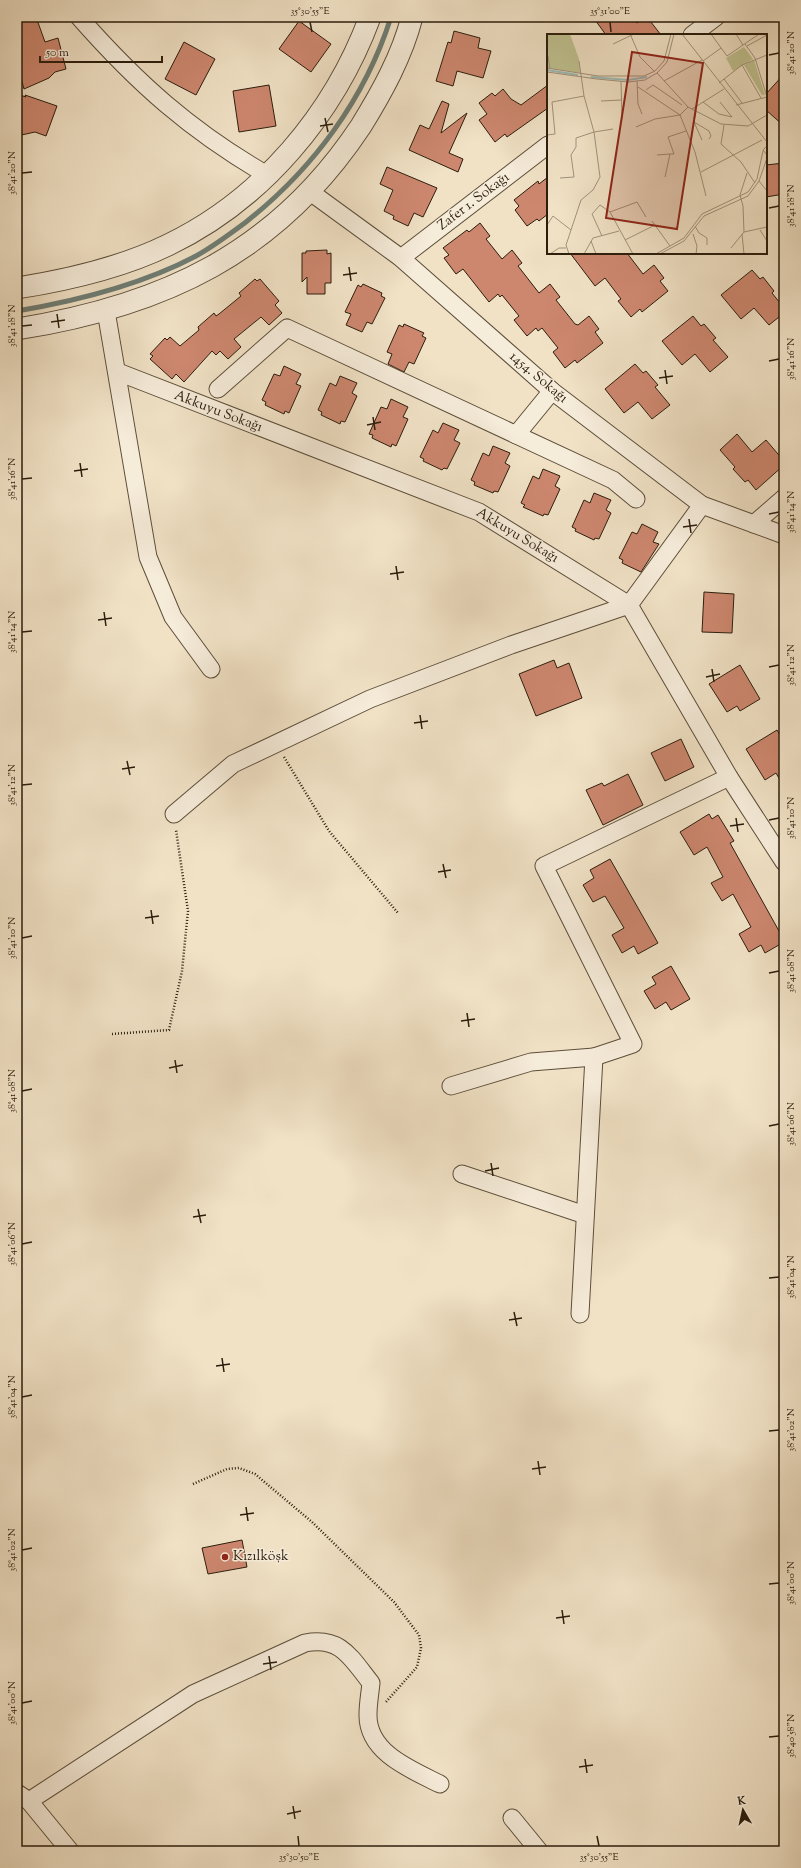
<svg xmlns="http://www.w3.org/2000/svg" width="801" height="1868" font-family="'Sorts Mill Goudy',serif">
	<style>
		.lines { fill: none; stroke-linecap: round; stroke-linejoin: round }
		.stream { stroke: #6e7d74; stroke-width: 5 }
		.building { fill: #cd876f; stroke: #2b1d0c }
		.minor-casing { stroke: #5c4e3a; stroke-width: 19 }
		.tertiary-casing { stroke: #5c4e3a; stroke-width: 23 }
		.path { stroke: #2b1d0c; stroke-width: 2.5; stroke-dasharray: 1 2; stroke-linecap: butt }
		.minor { stroke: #f6ecda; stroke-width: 17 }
		.tertiary { stroke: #f6ecda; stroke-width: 21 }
		.ticks { fill: none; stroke: #2b1d0c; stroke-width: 1.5 }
		.poi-dot { fill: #8f2418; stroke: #f6ecda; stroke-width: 1.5 }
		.labels { text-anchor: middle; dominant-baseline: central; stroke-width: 3; stroke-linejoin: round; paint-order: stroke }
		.street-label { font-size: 14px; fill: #2b1d0c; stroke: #f6ecda }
		.poi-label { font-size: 14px; fill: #2b1d0c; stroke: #f6ecda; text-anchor: start }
		.inset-river { fill: none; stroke: #9bbdb9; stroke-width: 2 }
		.inset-road { fill: none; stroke: #a2937c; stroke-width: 1 }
		.view { fill: #8f2418; fill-opacity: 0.15; stroke: #8f2418; stroke-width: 2 }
		.inset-edge { fill: none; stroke: #2b1d0c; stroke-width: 2 }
		.neatline { fill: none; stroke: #2b1d0c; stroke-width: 1.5 }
		.ticks-label { font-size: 10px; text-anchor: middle; fill: #2b1d0c }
	</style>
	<rect width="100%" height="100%" fill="#f1e2c6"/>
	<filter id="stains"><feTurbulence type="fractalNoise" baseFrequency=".005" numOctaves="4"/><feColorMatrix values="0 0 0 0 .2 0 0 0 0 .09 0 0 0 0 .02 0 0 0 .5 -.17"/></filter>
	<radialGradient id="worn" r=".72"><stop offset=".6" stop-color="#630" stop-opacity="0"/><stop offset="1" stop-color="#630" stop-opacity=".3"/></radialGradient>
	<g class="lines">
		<path class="stream" d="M 17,311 C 76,301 143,284 196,256 C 214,246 230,234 246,222 C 313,169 365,99 391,17"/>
	</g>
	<g class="building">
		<path d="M 17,17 L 36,17 L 45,42 L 58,38 L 66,69 L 55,72 L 49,78 L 24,89 L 17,63 Z"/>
		<path d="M 593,17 L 631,17 L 637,23 L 644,17 L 647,17 L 661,35 L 606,35 Z"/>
		<path d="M 299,21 L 331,44 L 311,72 L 279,49 Z"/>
		<path d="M 454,31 L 480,38 L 478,48 L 491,51 L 483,78 L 457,71 L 453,86 L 436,81 L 448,42 L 451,43 Z"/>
		<path d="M 184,42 L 215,59 L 196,95 L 165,79 Z"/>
		<path d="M 784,74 L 784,126 L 766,110 L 766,94 Z"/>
		<path d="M 269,85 L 276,126 L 239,132 L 233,91 Z"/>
		<path d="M 548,85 L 548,108 L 507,137 L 505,134 L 495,142 L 479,120 L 487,114 L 479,103 L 492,93 L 495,96 L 503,89 L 511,99 L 521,105 Z"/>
		<path d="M 17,94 L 26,97 L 25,95 L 57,106 L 46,136 L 35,132 L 17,136 Z"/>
		<path d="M 442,101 L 449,104 L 441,133 L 467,113 L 449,153 L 463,159 L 458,172 L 409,150 L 420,125 L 429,129 Z"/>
		<path d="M 784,163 L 784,194 L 766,197 L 766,165 Z"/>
		<path d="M 387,167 L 437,188 L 423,217 L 414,213 L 408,226 L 393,219 L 394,216 L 384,211 L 393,190 L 380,184 Z"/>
		<path d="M 548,177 L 548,214 L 539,221 L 537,219 L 527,226 L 515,210 L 519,206 L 514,200 L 538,181 L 539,184 Z"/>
		<path d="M 480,223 L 490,236 L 486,239 L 502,259 L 512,250 L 522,263 L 518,266 L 539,293 L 550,284 L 560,297 L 556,300 L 575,324 L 578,325 L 589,316 L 599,329 L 595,332 L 603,343 L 577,363 L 575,360 L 565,368 L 553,352 L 558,348 L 542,328 L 538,331 L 536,328 L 527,336 L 514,320 L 519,316 L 502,295 L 500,297 L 498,294 L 489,302 L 463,269 L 456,274 L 444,258 L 449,255 L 443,248 L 467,230 L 469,232 Z"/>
		<path d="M 327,250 L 327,254 L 331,253 L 331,283 L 325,283 L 325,294 L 307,294 L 307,277 L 302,282 L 302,253 L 306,253 L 306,251 Z"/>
		<path d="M 570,253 L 627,253 L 643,274 L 654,265 L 664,278 L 660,281 L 668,291 L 642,312 L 640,309 L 631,317 L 618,301 L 621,299 L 605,278 L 595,286 Z"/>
		<path d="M 752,270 L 760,279 L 763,277 L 774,291 L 772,293 L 784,308 L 784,313 L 769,325 L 754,308 L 741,319 L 721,295 Z"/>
		<path d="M 255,279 L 257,281 L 260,279 L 279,301 L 275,305 L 282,313 L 269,325 L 261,317 L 234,339 L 241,347 L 228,359 L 220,351 L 216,355 L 212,351 L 184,382 L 176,374 L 172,379 L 150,359 L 153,356 L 150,354 L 165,338 L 167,340 L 170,337 L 180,346 L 199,330 L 198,327 L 214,313 L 216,316 L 219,314 L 241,296 L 239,293 Z"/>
		<path d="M 363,284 L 382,293 L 381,296 L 385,298 L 372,324 L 367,322 L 362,332 L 346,325 L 351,314 L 345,312 L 358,285 L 361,287 Z"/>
		<path d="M 693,316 L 701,326 L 704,324 L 716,338 L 713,340 L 728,357 L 710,372 L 695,354 L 682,365 L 662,341 Z"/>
		<path d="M 404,324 L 424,333 L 422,336 L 426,338 L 414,364 L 409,362 L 404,372 L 388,364 L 392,354 L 387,352 L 399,325 L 403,327 Z"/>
		<path d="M 635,364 L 643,373 L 646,371 L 658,385 L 655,387 L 670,405 L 652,419 L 638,402 L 624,413 L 605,389 Z"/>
		<path d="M 284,366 L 301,374 L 296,384 L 301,386 L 289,413 L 285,411 L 284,414 L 265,405 L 266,402 L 262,400 L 274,374 L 280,376 Z"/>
		<path d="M 340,376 L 357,383 L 352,393 L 357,396 L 345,422 L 341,421 L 340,424 L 321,415 L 322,412 L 318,410 L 330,383 L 336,386 Z"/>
		<path d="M 391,399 L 408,407 L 403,417 L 408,419 L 396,446 L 392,444 L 391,447 L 372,438 L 373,435 L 369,434 L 381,407 L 387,409 Z"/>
		<path d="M 443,423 L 459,430 L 454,440 L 460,443 L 447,469 L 444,468 L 442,470 L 423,461 L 424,459 L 420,457 L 433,430 L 438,433 Z"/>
		<path d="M 737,434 L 752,452 L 766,440 L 784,461 L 784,465 L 756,490 L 748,480 L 745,482 L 733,469 L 735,467 L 720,450 Z"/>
		<path d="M 493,446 L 510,453 L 505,463 L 510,466 L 498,492 L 494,491 L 493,493 L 474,485 L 475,482 L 471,480 L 483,453 L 489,456 Z"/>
		<path d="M 543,469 L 560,476 L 555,486 L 560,489 L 548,515 L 544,514 L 543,516 L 523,507 L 525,505 L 521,503 L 533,476 L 539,479 Z"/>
		<path d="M 594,493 L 611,500 L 606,510 L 611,513 L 599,539 L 595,538 L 594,540 L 575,531 L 576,529 L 572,527 L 584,500 L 590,503 Z"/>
		<path d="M 642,524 L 658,532 L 653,542 L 659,544 L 641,572 L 622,563 L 623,560 L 619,558 L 632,532 L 637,534 Z"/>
		<path d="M 704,592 L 734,594 L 732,633 L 702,632 Z"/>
		<path d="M 554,660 L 557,668 L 569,663 L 582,698 L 536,716 L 519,674 Z"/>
		<path d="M 740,665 L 760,699 L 740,711 L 737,706 L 727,712 L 709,684 Z"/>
		<path d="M 777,730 L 784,742 L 784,787 L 776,773 L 765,780 L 746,749 Z"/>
		<path d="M 681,739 L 694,767 L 665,781 L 651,753 Z"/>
		<path d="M 628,774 L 643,805 L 603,825 L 586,790 L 602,783 L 604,786 Z"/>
		<path d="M 709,814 L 712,819 L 718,815 L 734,841 L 730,843 L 784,940 L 784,942 L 765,953 L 761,945 L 749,952 L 739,934 L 751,927 L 733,894 L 722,901 L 711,883 L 723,877 L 707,847 L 694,855 L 680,832 Z"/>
		<path d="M 610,859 L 658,943 L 638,954 L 634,946 L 622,953 L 612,935 L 624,928 L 605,896 L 593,902 L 583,885 L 594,878 L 590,870 Z"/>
		<path d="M 671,966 L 690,999 L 671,1010 L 666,1002 L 655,1009 L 644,991 L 656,984 L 652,977 Z"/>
		<path d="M 242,1540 L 247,1567 L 208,1574 L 202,1548 Z"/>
	</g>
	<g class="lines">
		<defs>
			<g id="minor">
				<path d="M 79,17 C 138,84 191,131 267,175"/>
				<path d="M 692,35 L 716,17"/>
				<path d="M 309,191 L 401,258 L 552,391 L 702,505 L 784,535"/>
				<path d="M 401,258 L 548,145"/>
				<path d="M 106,311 L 148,557 L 173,617 L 211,669"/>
				<path d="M 118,372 L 479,512 L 629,605 L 729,777 L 784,862"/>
				<path d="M 218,389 L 287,328 L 613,480 L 636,499"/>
				<path d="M 516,435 L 552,391"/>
				<path d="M 754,524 L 784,498"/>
				<path d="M 174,814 L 233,764 L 370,699 L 511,645 L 629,605 L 702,505"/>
				<path d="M 451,1086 L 531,1062 L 594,1057"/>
				<path d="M 462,1174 L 585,1215"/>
				<path d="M 580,1314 L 594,1057 L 633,1044 L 544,866 L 729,777"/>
				<path d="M 17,1793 L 29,1801 L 70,1851"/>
				<path d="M 29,1801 L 193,1694 L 305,1643 C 341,1636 351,1658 371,1683 C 370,1693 368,1704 368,1714 C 367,1753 412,1770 440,1784"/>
				<path d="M 512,1818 L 539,1851"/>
			</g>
			<g id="tertiary">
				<path d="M 17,288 C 68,280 121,268 168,245 C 262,200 334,114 370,17"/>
				<path d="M 17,329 C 163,306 277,253 361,126 C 382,92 402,56 412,17"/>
			</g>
		</defs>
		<use href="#minor" class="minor-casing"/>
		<use href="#tertiary" class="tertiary-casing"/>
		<g class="path">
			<path d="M 284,757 L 329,831 L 398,913"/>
			<path d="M 112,1034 L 169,1030 L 182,971 L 188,911 L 176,830"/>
			<path d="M 193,1484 L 227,1469 L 239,1468 L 255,1474 L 312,1522 L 394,1602 L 419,1635 L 421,1648 L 417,1667 L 386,1702"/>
		</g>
		<use href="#minor" class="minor"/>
		<use href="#tertiary" class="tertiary"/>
	</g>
	<path class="ticks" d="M 310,22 L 312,32M 610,22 L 611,32M 769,55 L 779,53M 325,118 L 328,132M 320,126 L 333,124M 22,173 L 32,172M 769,208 L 779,206M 349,267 L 351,281M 343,275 L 357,273M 57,314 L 59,328M 51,322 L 65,320M 22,326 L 32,325M 769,361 L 779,359M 665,370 L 667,384M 659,378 L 673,376M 373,417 L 375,430M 367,425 L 381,422M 80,463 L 82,477M 74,471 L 88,469M 22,479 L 32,478M 769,514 L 779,512M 689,519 L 691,533M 683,527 L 697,525M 396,566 L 398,580M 390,574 L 404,572M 104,612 L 106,626M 98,620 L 112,618M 22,632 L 32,631M 769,667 L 779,665M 712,669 L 714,682M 706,677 L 720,674M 420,715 L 422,729M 414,723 L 428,721M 127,761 L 130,775M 122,769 L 135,767M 22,785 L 32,784M 736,818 L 738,832M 769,820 L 779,818M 730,826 L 744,824M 443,864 L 446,878M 438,872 L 451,870M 151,910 L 153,924M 145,918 L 159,916M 22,938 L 32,936M 769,973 L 779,971M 467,1013 L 469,1027M 461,1021 L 475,1019M 175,1060 L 177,1073M 169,1068 L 183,1065M 22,1091 L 32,1089M 769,1126 L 779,1124M 491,1163 L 493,1176M 485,1171 L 499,1168M 198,1209 L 201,1223M 193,1217 L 206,1215M 22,1244 L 32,1242M 769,1278 L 779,1277M 514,1312 L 517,1326M 509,1320 L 522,1318M 222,1358 L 224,1372M 216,1366 L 230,1364M 22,1397 L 32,1395M 769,1431 L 779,1430M 538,1461 L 540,1475M 532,1469 L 546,1467M 246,1507 L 248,1521M 240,1515 L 254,1513M 22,1550 L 32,1548M 769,1584 L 779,1583M 562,1610 L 564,1624M 556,1618 L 570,1616M 269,1656 L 271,1670M 263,1664 L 277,1662M 22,1703 L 32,1701M 769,1737 L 779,1736M 585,1759 L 587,1773M 579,1767 L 593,1765M 293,1806 L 295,1819M 287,1814 L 301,1811M 298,1836 L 299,1846M 597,1836 L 599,1846"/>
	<circle class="poi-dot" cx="225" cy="1557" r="4"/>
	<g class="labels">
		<g class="street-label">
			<text transform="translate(474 202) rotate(-37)">Zafer 1. Sokağı</text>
			<text transform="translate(538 378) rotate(40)">1454. Sokağı</text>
			<text transform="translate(218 412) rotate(21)">Akkuyu Sokağı</text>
			<text transform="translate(517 536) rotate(31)">Akkuyu Sokağı</text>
		</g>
		<g class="poi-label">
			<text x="233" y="1557">Kızılköşk</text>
		</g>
	</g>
	<g transform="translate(547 34)">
		<rect width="220" height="220" fill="#f1e2c6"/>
		<path d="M 0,0 L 23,0 L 32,25 L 33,39 L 0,34 ZM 197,13 L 206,25 L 186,37 L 179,24 ZM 207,26 L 218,61 L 215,61 L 197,31 Z" fill="#c0c291"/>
		<path class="inset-river" d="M 0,36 L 31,41M 44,43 L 81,46 L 100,43"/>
		<path class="inset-road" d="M 135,0 L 220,108M 164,0 L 180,22 L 212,0M 189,0 L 196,11M 84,2 L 93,23 L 107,37M 66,10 L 87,0M 198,10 L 208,24 L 220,63M 200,12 L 220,1M 1,22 L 3,35M 156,27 L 174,14M 195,31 L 214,64M 0,34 L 51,42 L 97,42 L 108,37 L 117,27 L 124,0M 0,38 L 50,45 L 81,48 L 98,46 L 110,39 L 120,28 L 127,0M 110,39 L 141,73 L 174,90 L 201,92 L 220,81M 177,45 L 195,69M 74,47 L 75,85M 90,47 L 91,70 L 95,80M 117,47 L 155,26M 172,49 L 195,31 L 220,21M 91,53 L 133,81 L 148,118 L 159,162M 99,56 L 106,51 L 135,71M 54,67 L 74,66M 156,68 L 172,80 L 185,83M 173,68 L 185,83M 189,71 L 220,63M 145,75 L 177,55M 149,77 L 147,88 L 155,106M 147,88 L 162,97 L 164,102 L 162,105M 177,91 L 174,110 L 194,128 L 208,149M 89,93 L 108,85 L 133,81 L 141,73M 0,101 L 8,100 L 5,68 L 37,62M 220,112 L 216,116 L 220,121M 110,121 L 123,120M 154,138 L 215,106M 118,143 L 123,120 L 127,120 L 121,103 L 139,97M 13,144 L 27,143 L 24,121 L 29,113 L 29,104 L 47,98 L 66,95M 212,147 L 220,157M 63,178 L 90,168 L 99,183M 105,187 L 123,212M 0,191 L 6,182 L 24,196M 148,192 L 152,199 L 160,204 L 160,211M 213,196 L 220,207M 197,198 L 196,172 L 193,161 L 200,139M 197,198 L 220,193M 146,200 L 150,212 L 149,220M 195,200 L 197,220M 55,202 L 45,180 L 53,171 L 63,178 L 86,220M 78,206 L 108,191M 44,207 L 49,220M 184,214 L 197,198M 3,220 L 12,214 L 19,214M 22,220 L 19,211 L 34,166 L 46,156 L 53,143 L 47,98 L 37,62 L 32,27M 37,220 L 46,204 L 72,197M 109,220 L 137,204 L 155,180 L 201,158 L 210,145 L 216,117M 113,220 L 137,207 L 157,182 L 201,162 L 212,147 L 220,124"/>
		<path class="view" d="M 85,18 L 156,29 L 130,195 L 59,184 Z"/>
		<rect width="220" height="220" class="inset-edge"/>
	</g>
	<rect width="801" height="1868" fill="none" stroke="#f1e2c6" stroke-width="44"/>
	<g transform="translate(743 1810) rotate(351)" stroke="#f6ecda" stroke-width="3" paint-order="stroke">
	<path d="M0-3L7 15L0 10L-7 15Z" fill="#2b1d0c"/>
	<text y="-6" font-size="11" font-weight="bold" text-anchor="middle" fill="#2b1d0c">K</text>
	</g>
	<path d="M40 56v6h122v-6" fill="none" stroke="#2b1d0c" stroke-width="2"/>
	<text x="46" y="56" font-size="12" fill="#2b1d0c" stroke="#f6ecda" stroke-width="3" paint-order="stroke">50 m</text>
	<rect x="22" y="22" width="757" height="1824" class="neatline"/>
	<g class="ticks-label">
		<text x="310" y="14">35°30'55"E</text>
		<text x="610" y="14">35°31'00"E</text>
		<text transform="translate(790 53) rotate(-90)" y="4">38°41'20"N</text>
		<text transform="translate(11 173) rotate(-90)" y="4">38°41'20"N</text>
		<text transform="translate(790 206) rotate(-90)" y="4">38°41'18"N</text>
		<text transform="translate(11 326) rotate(-90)" y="4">38°41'18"N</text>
		<text transform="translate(790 359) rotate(-90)" y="4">38°41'16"N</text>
		<text transform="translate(11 479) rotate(-90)" y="4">38°41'16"N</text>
		<text transform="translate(790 512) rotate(-90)" y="4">38°41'14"N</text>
		<text transform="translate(11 632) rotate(-90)" y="4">38°41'14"N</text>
		<text transform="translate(790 665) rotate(-90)" y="4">38°41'12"N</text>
		<text transform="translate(11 785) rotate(-90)" y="4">38°41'12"N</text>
		<text transform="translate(790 818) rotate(-90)" y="4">38°41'10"N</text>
		<text transform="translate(11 938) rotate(-90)" y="4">38°41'10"N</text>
		<text transform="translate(790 971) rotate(-90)" y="4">38°41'08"N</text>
		<text transform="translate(11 1091) rotate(-90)" y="4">38°41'08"N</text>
		<text transform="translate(790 1124) rotate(-90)" y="4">38°41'06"N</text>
		<text transform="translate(11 1244) rotate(-90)" y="4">38°41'06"N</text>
		<text transform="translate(790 1277) rotate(-90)" y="4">38°41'04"N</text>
		<text transform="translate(11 1397) rotate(-90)" y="4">38°41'04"N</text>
		<text transform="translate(790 1430) rotate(-90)" y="4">38°41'02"N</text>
		<text transform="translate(11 1550) rotate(-90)" y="4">38°41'02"N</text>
		<text transform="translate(790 1583) rotate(-90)" y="4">38°41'00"N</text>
		<text transform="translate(11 1703) rotate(-90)" y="4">38°41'00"N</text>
		<text transform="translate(790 1736) rotate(-90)" y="4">38°40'58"N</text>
		<text x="299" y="1860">35°30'50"E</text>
		<text x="599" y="1860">35°30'55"E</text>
	</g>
	<rect width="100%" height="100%" filter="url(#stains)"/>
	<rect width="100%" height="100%" fill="url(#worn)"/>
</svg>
